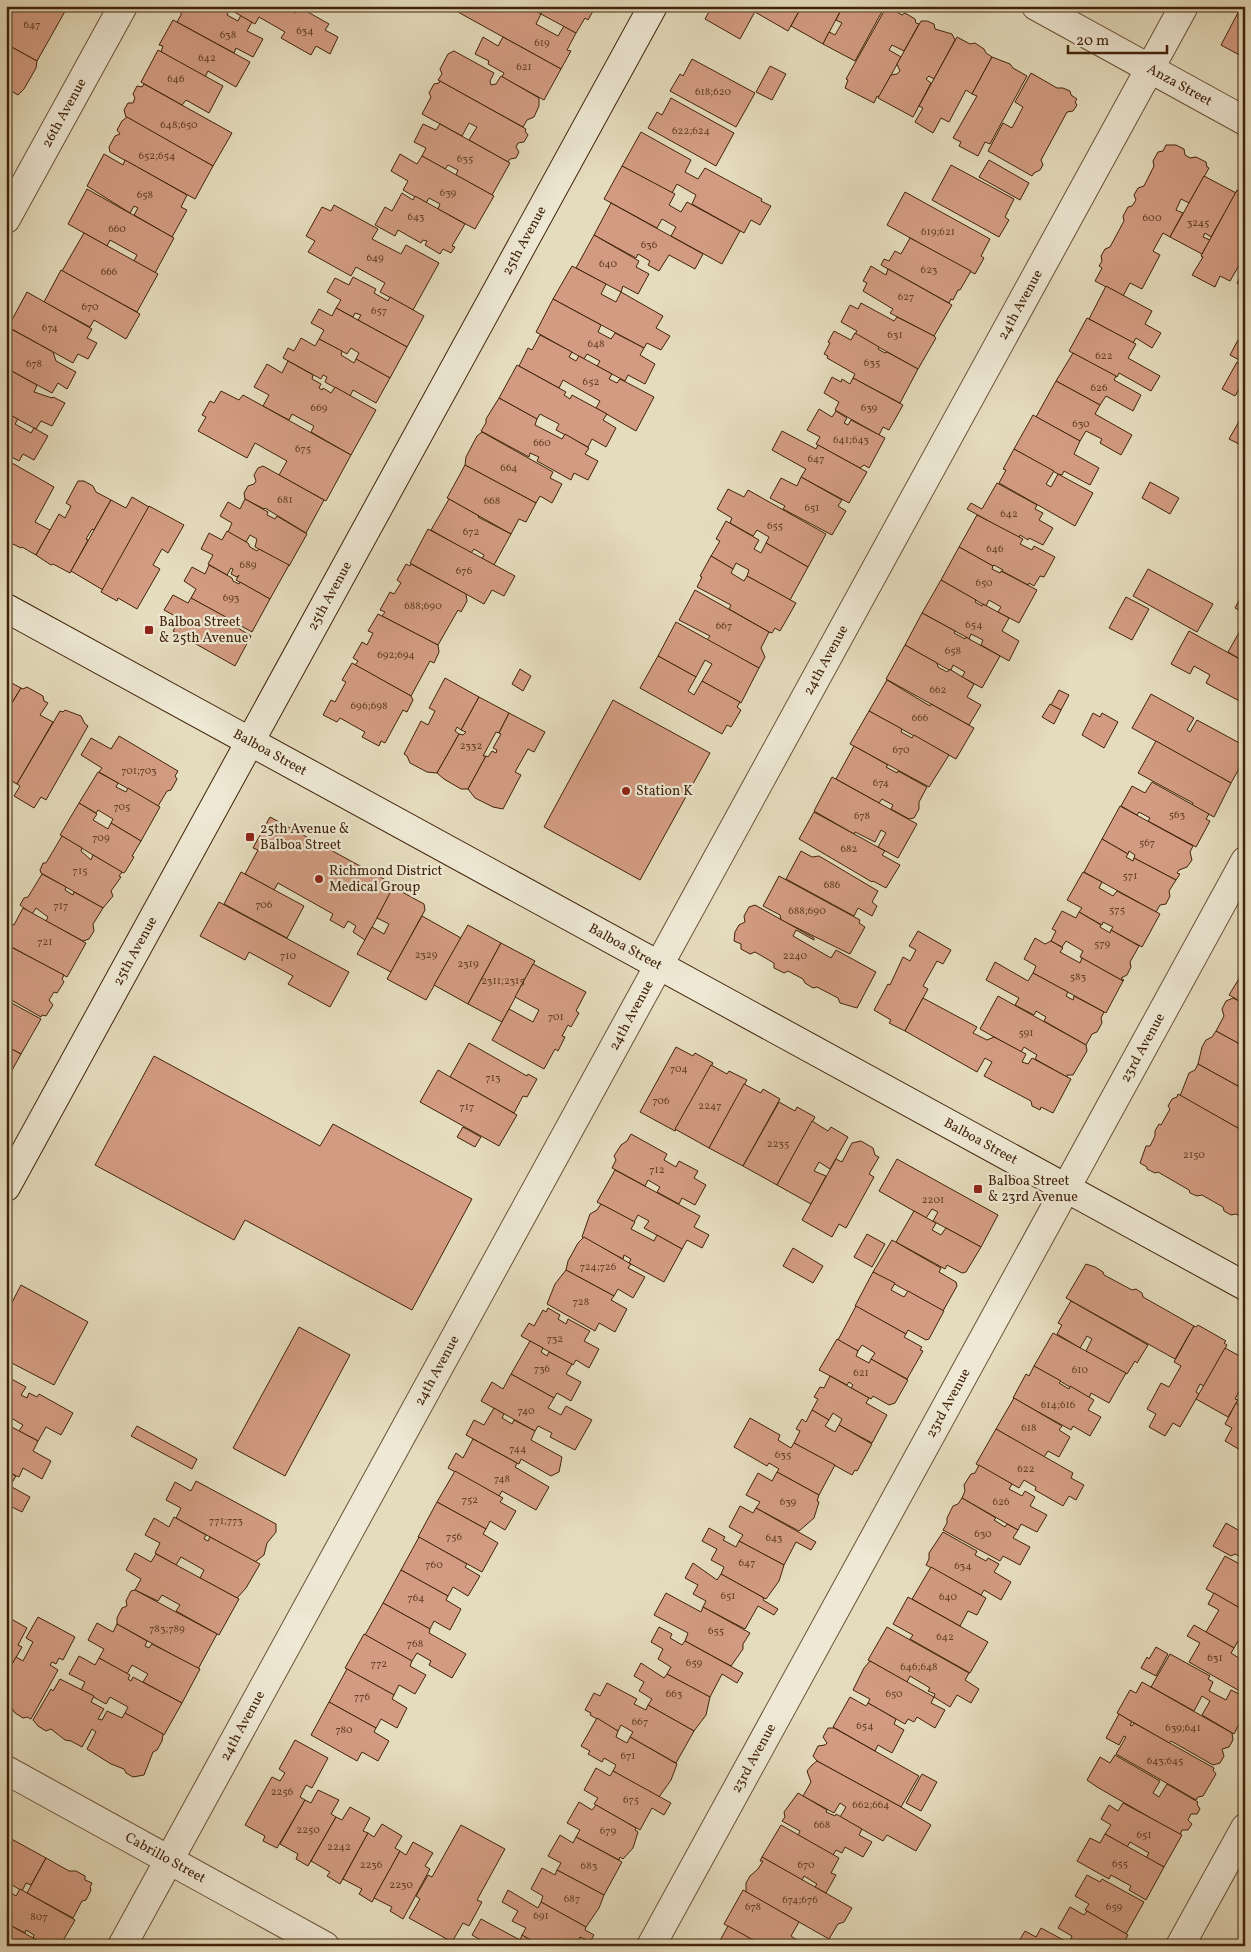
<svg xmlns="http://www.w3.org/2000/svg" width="1251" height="1952" font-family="Vollkorn,serif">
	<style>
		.building { fill: #d39c82; stroke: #412309 }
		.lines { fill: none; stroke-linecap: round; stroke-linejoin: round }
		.street-casing { stroke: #6a5136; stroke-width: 30 }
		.secondary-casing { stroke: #412309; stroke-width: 30 }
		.street { stroke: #eee8d4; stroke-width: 28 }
		.secondary { stroke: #eee8d4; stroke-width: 28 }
		.poi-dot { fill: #8f2418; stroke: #eee8d4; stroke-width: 2 }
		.labels { text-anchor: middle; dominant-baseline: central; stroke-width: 4.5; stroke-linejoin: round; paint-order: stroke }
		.number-label { font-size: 11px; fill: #664127 }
		.street-label { font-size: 14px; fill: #412309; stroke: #eee8d4 }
		.poi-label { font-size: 14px; fill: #412309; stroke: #eee8d4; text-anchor: start }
	</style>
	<rect width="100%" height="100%" fill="#e5dcbd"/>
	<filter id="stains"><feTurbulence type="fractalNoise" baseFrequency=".004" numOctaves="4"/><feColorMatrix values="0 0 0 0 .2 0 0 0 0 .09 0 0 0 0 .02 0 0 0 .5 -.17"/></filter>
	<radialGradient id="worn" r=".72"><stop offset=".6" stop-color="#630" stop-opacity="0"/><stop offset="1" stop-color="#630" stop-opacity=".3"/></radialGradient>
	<g class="building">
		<path d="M 6,6 L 68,6 L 37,61 L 6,44 Z"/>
		<path d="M 182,6 L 224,6 L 230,9 L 227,15 L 238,21 L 241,15 L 252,22 L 247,31 L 263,39 L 253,57 L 236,48 L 234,53 L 177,22 L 181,15 Z"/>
		<path d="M 224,6 L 294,6 L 292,11 L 296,13 L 299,7 L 329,24 L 325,30 L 338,37 L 330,54 L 316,46 L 311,55 L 281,38 L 285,32 L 259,17 L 255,24 Z"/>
		<path d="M 447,6 L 527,6 L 541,14 L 536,24 L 558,36 L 564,26 L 576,33 L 567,50 L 571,51 L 561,69 Z"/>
		<path d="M 527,6 L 596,6 L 588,20 L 585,18 L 576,33 L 541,14 L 544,10 L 538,7 L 536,11 Z"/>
		<path d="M 712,6 L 758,6 L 740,39 L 705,19 Z"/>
		<path d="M 758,6 L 802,6 L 788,31 L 755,12 Z"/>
		<path d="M 802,6 L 843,6 L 823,44 L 791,26 Z"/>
		<path d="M 843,6 L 885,6 L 855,61 L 823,44 L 829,32 L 835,35 L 842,23 L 836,20 Z"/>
		<path d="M 887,6 L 902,15 L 905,13 L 915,19 L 916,23 L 919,24 L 904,51 L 892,45 L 889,50 L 901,57 L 879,97 L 877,96 L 874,103 L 845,88 L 848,80 L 846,79 Z"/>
		<path d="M 1241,7 L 1245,9 L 1245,58 L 1221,45 Z"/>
		<path d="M 173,20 L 250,62 L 236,87 L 208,71 L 205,77 L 161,52 L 163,46 L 159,45 Z"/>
		<path d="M 921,21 L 927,21 L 934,24 L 935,29 L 952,34 L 955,40 L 934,79 L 929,76 L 926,79 L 931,83 L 913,117 L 878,98 L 891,75 L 897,74 L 900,71 L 897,64 Z"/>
		<path d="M 483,37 L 498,46 L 503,37 L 561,69 L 544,100 L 502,77 L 504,73 L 488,64 L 489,61 L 475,54 Z"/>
		<path d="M 957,37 L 970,44 L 975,43 L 984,49 L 986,53 L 992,57 L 972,94 L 966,90 L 949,122 L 941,118 L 933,133 L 915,122 L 923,108 L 919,106 Z"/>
		<path d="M 6,44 L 37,61 L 36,68 L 24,89 L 18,95 L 6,88 Z"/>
		<path d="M 158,50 L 223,86 L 209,113 L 186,100 L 182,105 L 141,82 Z"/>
		<path d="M 454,51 L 494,73 L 490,81 L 491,85 L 496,84 L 501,76 L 539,98 L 539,106 L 534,117 L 527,120 L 523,127 L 438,80 L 442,74 L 440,69 L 448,54 Z"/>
		<path d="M 992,57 L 1010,64 L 1013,68 L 1027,76 L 990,144 L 985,142 L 978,156 L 959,146 L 961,142 L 953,138 L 977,96 L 972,94 Z"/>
		<path d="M 692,59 L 755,93 L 736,127 L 670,91 L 680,74 L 683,76 Z"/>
		<path d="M 770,66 L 786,74 L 772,100 L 756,92 Z"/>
		<path d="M 1031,73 L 1057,88 L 1063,88 L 1070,91 L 1071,95 L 1077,99 L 1075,102 L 1077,105 L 1073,111 L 1067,112 L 1041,160 L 1043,165 L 1040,170 L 1034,173 L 1032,176 L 988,151 L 1003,123 L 1012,128 L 1023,107 L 1015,102 Z"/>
		<path d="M 440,81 L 526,129 L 525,131 L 528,135 L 524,142 L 518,143 L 516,147 L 519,152 L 516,158 L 510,159 L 508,162 L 469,140 L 477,127 L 469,123 L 462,136 L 422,114 L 431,97 L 429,93 L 434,84 L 439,83 Z"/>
		<path d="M 144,84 L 232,133 L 213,166 L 126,117 L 124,110 L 128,103 L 133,103 L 135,98 L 133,94 L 137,86 L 142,87 Z"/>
		<path d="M 671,98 L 734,133 L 716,166 L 648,128 L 657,112 L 662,115 Z"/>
		<path d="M 127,117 L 213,166 L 195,199 L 110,152 L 109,147 L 115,136 L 120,134 L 117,130 L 122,121 Z"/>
		<path d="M 423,124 L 436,130 L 440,124 L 510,163 L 492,195 L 456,175 L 458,170 L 448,165 L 445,169 L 422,156 L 426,148 L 414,142 Z"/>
		<path d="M 641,132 L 691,160 L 685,172 L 698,179 L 705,168 L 762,199 L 761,201 L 771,206 L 760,225 L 751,220 L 744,233 L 692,204 L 696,195 L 677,184 L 672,193 L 622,166 Z"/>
		<path d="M 1166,145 L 1176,145 L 1184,149 L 1185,155 L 1190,158 L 1196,157 L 1206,162 L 1207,167 L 1209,168 L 1189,203 L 1181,199 L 1176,210 L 1183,213 L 1170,237 L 1163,233 L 1153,251 L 1160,255 L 1142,289 L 1130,283 L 1123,296 L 1095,281 L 1102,268 L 1099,266 L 1102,261 L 1101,256 L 1105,249 L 1110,247 L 1124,221 L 1123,216 L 1128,207 L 1132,206 L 1136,200 L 1134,195 L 1138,188 L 1144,186 L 1154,166 L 1153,161 L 1158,152 L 1163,151 Z"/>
		<path d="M 104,154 L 123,165 L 125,160 L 187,195 L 181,207 L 187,210 L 172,237 L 134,215 L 138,208 L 134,206 L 130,213 L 87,186 Z"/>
		<path d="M 400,154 L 417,164 L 422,156 L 494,196 L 475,229 L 438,209 L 440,204 L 429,198 L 426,203 L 403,190 L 408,181 L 391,171 Z"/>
		<path d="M 989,160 L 1029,183 L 1020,200 L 979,177 Z"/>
		<path d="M 951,165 L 1014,199 L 1005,217 L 1009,220 L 999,237 L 932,200 Z"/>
		<path d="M 622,166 L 675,194 L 669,205 L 681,212 L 687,202 L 740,231 L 722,264 L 671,236 L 676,227 L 662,219 L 657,228 L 604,199 Z"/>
		<path d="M 1204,176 L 1236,193 L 1211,237 L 1205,233 L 1203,237 L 1210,240 L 1202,254 L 1170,237 Z"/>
		<path d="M 87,189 L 174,238 L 155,273 L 134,261 L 137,255 L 110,240 L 107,246 L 68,224 Z"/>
		<path d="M 1237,190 L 1245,196 L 1245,255 L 1230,281 L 1220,276 L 1215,287 L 1192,275 L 1203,257 L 1201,256 Z"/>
		<path d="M 905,192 L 990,239 L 981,256 L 984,258 L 975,274 L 887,225 Z"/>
		<path d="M 402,193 L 413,200 L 415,196 L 465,224 L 452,246 L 455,247 L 451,253 L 443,249 L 440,254 L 425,245 L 427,241 L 423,240 L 421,243 L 398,230 L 395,236 L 375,225 L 385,207 L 392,211 Z"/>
		<path d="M 611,203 L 703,254 L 695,269 L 669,255 L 659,271 L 648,265 L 650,261 L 638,254 L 636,258 L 594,235 Z"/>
		<path d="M 334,205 L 378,229 L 372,239 L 401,254 L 406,245 L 439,263 L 413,310 L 380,292 L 385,283 L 356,267 L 351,276 L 308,252 L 315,241 L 306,236 L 322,207 L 331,211 Z"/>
		<path d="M 84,233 L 158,274 L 137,312 L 62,271 Z"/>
		<path d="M 594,235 L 639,261 L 636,267 L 649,274 L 638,294 L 623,286 L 621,292 L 576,268 Z"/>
		<path d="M 910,238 L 971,271 L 960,290 L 958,290 L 953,300 L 951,299 L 949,303 L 881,265 L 884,259 L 889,261 L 895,251 L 901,254 Z"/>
		<path d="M 572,266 L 606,284 L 601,294 L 616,302 L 621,292 L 663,316 L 656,328 L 670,336 L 661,350 L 647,343 L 644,348 L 553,299 Z"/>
		<path d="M 871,266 L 886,275 L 888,269 L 952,305 L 934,336 L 890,313 L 893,309 L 863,291 L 867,283 L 863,281 Z"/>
		<path d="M 1245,268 L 1245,287 L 1237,283 Z"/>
		<path d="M 61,270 L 140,314 L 126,339 L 94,320 L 90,327 L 44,302 Z"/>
		<path d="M 353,277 L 376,289 L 374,293 L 388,301 L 390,297 L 424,316 L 407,347 L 358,320 L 361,315 L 355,313 L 353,317 L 336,308 L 341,300 L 327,292 L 335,278 L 349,285 Z"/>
		<path d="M 1106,286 L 1152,311 L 1145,324 L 1161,333 L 1152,348 L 1136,338 L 1133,343 L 1089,319 Z"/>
		<path d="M 27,292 L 92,329 L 87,338 L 97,343 L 88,359 L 78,354 L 73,363 L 8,327 Z"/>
		<path d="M 553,299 L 601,325 L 598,332 L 611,339 L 615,333 L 644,348 L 640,355 L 655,364 L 645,384 L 628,375 L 625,381 L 597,366 L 600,361 L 587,354 L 584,359 L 536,332 Z"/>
		<path d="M 861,303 L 894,321 L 897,317 L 934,336 L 936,338 L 918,369 L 855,334 L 857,331 L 841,322 L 850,305 L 858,309 Z"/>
		<path d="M 336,308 L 407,347 L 390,378 L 356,359 L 359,353 L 351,348 L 347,354 L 319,339 L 324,330 L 311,323 L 319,309 L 332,316 Z"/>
		<path d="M 1087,318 L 1136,344 L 1128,358 L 1160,376 L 1151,391 L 1119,373 L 1117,377 L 1069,351 Z"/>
		<path d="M 13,330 L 53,352 L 56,361 L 76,372 L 67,389 L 58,383 L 52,393 L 6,368 L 6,342 Z"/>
		<path d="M 834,331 L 851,340 L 855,333 L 879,347 L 878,349 L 885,353 L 887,352 L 918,369 L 900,403 L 853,378 L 855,374 L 827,358 L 828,356 L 824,354 L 830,343 L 828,342 Z"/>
		<path d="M 540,335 L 572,352 L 569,357 L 576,361 L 579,356 L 612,374 L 609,379 L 617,383 L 620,379 L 654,397 L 636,431 L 596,408 L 600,401 L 563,380 L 559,388 L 519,366 L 528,348 L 532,350 Z"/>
		<path d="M 301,338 L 315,346 L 319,339 L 342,351 L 341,355 L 354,363 L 356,359 L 390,378 L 376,403 L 353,390 L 350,396 L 325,382 L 327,377 L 323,375 L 321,379 L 283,358 L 288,348 L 294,351 Z"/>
		<path d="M 1238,340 L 1245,344 L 1245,363 L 1230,355 Z"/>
		<path d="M 1073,353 L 1116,376 L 1114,380 L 1141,395 L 1133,411 L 1106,396 L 1100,405 L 1056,381 Z"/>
		<path d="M 288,361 L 313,375 L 312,379 L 321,384 L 319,388 L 322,390 L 323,388 L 331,393 L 335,387 L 376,410 L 351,455 L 311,432 L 314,426 L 292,414 L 289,420 L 263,406 L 269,395 L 254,387 L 267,364 L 282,373 Z"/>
		<path d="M 1237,362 L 1245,367 L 1245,379 L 1235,396 L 1222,389 Z"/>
		<path d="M 517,365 L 566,392 L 564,395 L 570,399 L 572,395 L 607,414 L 603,420 L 616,428 L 606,447 L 592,439 L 588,447 L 556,430 L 559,424 L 540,414 L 537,419 L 499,398 Z"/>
		<path d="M 6,368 L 37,385 L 34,392 L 52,398 L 53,397 L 65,403 L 52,426 L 41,421 L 36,429 L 6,413 Z"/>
		<path d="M 832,377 L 841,382 L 842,379 L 850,384 L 853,378 L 903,405 L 889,430 L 883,427 L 879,435 L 835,410 L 839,402 L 824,393 Z"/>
		<path d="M 1056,381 L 1100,405 L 1095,414 L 1132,435 L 1121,455 L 1100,443 L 1102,439 L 1086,431 L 1080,441 L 1036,417 Z"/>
		<path d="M 221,391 L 239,400 L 243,395 L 351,455 L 326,501 L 279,475 L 287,461 L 255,443 L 247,458 L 198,431 L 206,417 L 202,415 L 210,401 L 214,403 Z"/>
		<path d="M 499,398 L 537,419 L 535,425 L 562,439 L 565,434 L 589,448 L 585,454 L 598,461 L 588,480 L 574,473 L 571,480 L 537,461 L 539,457 L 530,453 L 529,457 L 481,431 L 486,423 L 486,419 Z"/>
		<path d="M 819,409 L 832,417 L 836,411 L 847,418 L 844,423 L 848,425 L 851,420 L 885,438 L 869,468 L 864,465 L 860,468 L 816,444 L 820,437 L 807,430 Z"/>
		<path d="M 1245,411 L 1245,447 L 1229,439 Z"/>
		<path d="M 6,413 L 18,419 L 15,424 L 31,433 L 34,428 L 48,436 L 34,460 L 23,454 L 19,461 L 6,454 Z"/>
		<path d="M 1033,415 L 1080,441 L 1074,454 L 1099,468 L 1090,485 L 1064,471 L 1062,475 L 1058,474 L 1014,449 Z"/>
		<path d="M 782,431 L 816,449 L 818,445 L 867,472 L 849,503 L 801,477 L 806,469 L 772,450 Z"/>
		<path d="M 482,432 L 553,472 L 550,478 L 562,484 L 552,503 L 540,496 L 536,503 L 465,465 L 466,457 L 477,436 Z"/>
		<path d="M 1014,449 L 1054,471 L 1046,484 L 1051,487 L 1058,474 L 1093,493 L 1075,526 L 999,483 L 1006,470 L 1003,469 Z"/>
		<path d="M 12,463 L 54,487 L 35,522 L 50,530 L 36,555 L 22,547 L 21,548 L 13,544 L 9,546 L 6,544 L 6,473 Z"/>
		<path d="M 465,465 L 536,503 L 526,522 L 519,519 L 511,534 L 447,498 Z"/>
		<path d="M 263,466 L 324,500 L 306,533 L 265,508 L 264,509 L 245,499 L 244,493 L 248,486 L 254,484 L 256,481 L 254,475 L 258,468 Z"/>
		<path d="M 801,477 L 842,500 L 838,506 L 846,511 L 832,535 L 783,509 L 785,506 L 770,498 L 781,478 L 797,486 Z"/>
		<path d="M 78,481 L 84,481 L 93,486 L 96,492 L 111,500 L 94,530 L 92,529 L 86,539 L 88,540 L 70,573 L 53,564 L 51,565 L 36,555 L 59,514 L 65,518 L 71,506 L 66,503 Z"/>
		<path d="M 1150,482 L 1179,498 L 1170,514 L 1142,498 Z"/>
		<path d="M 997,483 L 1037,505 L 1035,509 L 1043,513 L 1039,520 L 1053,528 L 1043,545 L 1029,538 L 1028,540 L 1020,535 L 1019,538 L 967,509 L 971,503 L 982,509 Z"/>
		<path d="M 728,489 L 744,497 L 748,490 L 826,534 L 808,567 L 766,543 L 769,537 L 757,530 L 753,536 L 730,523 L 732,518 L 717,509 Z"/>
		<path d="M 132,497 L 149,507 L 103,590 L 71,571 L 111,500 L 126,508 Z"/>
		<path d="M 245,499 L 268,512 L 267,515 L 275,519 L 277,516 L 307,534 L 289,566 L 255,547 L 257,539 L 250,535 L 246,542 L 228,532 L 232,523 L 220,516 L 228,502 L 240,509 Z"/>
		<path d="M 449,499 L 479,516 L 478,517 L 511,534 L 494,565 L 482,559 L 484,555 L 474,549 L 471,553 L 431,530 Z"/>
		<path d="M 149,506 L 184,525 L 168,553 L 162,549 L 153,565 L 160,569 L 137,609 L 118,598 L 117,601 L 101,592 Z"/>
		<path d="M 977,515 L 1023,539 L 1020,544 L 1032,550 L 1034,546 L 1055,557 L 1044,577 L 1040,576 L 1034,586 L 1029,583 L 1028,585 L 1002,571 L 1003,570 L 994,565 L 993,566 L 959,547 Z"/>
		<path d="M 726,521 L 759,540 L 754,549 L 761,553 L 766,543 L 808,567 L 790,600 L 747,576 L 749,570 L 736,563 L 733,569 L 711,556 L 720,541 L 716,539 Z"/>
		<path d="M 428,529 L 515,576 L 504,596 L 492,590 L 484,604 L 410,563 Z"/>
		<path d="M 227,531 L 248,543 L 250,547 L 257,551 L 259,549 L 289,565 L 270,599 L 236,580 L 239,575 L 237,577 L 231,574 L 233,569 L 231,568 L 227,575 L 208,564 L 213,555 L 201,549 L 209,533 L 222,540 Z"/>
		<path d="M 959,547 L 993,566 L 992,569 L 1000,573 L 1001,571 L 1037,590 L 1019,623 L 998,612 L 1001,607 L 989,600 L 986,606 L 941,580 Z"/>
		<path d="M 711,556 L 733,569 L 731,573 L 744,581 L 747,576 L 796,603 L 780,631 L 775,628 L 772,633 L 769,632 L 729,609 L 731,605 L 697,587 L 702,577 L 700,576 Z"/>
		<path d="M 406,564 L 410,566 L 411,564 L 466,594 L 467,601 L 461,612 L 458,610 L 438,645 L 382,616 L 385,612 L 380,610 L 390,592 L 394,594 L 401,583 L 397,580 Z"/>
		<path d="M 209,565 L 232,578 L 233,581 L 239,584 L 240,582 L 270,599 L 252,632 L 191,598 L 196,589 L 184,581 L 192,567 L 205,574 Z"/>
		<path d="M 1148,569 L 1213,604 L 1197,632 L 1133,596 Z"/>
		<path d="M 941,580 L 976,600 L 975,602 L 982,606 L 983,604 L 1009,618 L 1002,631 L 1019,641 L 1009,661 L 981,645 L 983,640 L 971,634 L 969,639 L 966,637 L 922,613 Z"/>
		<path d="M 1245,589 L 1245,613 L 1235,608 Z"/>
		<path d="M 695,590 L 769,632 L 761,648 L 765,657 L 759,668 L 707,640 L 710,636 L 679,620 Z"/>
		<path d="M 173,595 L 188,603 L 191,598 L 235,622 L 233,625 L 251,636 L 235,666 L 173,631 L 178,623 L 184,626 L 186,622 L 164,610 Z"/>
		<path d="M 1126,597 L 1149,609 L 1132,640 L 1109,628 Z"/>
		<path d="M 922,613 L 955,631 L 954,633 L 965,639 L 966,637 L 969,639 L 1000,656 L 982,688 L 962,677 L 965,672 L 953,665 L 951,670 L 949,670 L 905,645 Z"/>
		<path d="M 378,614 L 438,645 L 439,652 L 434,663 L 430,661 L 411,696 L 355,665 L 358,661 L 353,658 L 362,642 L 367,645 L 373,633 L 368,631 Z"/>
		<path d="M 676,622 L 759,668 L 741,703 L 702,681 L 712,664 L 705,660 L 696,677 L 658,656 Z"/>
		<path d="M 1245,622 L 1245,662 L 1228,652 Z"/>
		<path d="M 1189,631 L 1245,662 L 1245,704 L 1206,683 L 1210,675 L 1194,666 L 1190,674 L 1171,664 Z"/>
		<path d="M 905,645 L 937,663 L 938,667 L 947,672 L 949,670 L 951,670 L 974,684 L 967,697 L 981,705 L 969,725 L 886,679 Z"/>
		<path d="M 658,656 L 696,677 L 688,691 L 694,695 L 702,681 L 740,702 L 737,707 L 741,710 L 731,727 L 727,725 L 722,734 L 640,688 Z"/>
		<path d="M 352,663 L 411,696 L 413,700 L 407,712 L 403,710 L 385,743 L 381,741 L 379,746 L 362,737 L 365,732 L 340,718 L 337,722 L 323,715 L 331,700 L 335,702 L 346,682 L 342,680 Z"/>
		<path d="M 520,669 L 531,676 L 523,691 L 512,684 Z"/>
		<path d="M 445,678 L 479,697 L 461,730 L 457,727 L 455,731 L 459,734 L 437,773 L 427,772 L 410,763 L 407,756 L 404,754 L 421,721 L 428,725 L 435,711 L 429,708 Z"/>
		<path d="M 6,680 L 21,688 L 6,713 Z"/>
		<path d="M 887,680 L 930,706 L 931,704 L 974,728 L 956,759 L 869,711 Z"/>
		<path d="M 27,687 L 43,696 L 44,701 L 48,703 L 40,715 L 53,722 L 17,784 L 6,778 L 6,733 L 8,729 L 6,728 L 6,713 L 21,688 L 23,689 Z"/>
		<path d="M 1059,690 L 1069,695 L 1061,710 L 1051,705 Z"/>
		<path d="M 1151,694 L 1194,718 L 1187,730 L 1190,732 L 1197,720 L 1245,746 L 1245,758 L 1231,783 L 1132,728 Z"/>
		<path d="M 479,697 L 509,713 L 499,733 L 496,732 L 483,756 L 486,756 L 468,789 L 461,789 L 444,779 L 437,773 L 459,734 L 463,735 L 466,732 L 461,730 Z"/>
		<path d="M 613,700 L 710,753 L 640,880 L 544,827 Z"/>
		<path d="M 1050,704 L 1061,710 L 1054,724 L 1042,717 Z"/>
		<path d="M 65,710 L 81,716 L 85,724 L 88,726 L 46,800 L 41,797 L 34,808 L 14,796 L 20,786 L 17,784 L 60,711 L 63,712 Z"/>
		<path d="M 869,711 L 902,729 L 901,732 L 912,738 L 914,735 L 949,755 L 929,787 L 850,744 Z"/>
		<path d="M 509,713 L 545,732 L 534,752 L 528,749 L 515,772 L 521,775 L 503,809 L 493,807 L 475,798 L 468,789 L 486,756 L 488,757 L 492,751 L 496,753 L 497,750 L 493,748 L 501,734 L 499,733 Z"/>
		<path d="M 1093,713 L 1100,717 L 1102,713 L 1118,722 L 1104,748 L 1082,735 Z"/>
		<path d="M 119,736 L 178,771 L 175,776 L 177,779 L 171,790 L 167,791 L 158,806 L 99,772 L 102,768 L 81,755 L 91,738 L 111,749 Z"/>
		<path d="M 1156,741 L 1231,783 L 1214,817 L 1192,805 L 1193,803 L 1138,773 Z"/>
		<path d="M 854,746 L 888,765 L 886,767 L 897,773 L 898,771 L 927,787 L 919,802 L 919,809 L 914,818 L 909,819 L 891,809 L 893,805 L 882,799 L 879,803 L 836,779 Z"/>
		<path d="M 98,772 L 118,783 L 116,787 L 126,792 L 128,788 L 160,807 L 141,841 L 111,823 L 113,819 L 98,810 L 96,813 L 79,803 Z"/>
		<path d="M 832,777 L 917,824 L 898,858 L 878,847 L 886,833 L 881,830 L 875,842 L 855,832 L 854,834 L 814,811 Z"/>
		<path d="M 1152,782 L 1209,814 L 1206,819 L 1210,821 L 1196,847 L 1148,821 L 1150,818 L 1139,812 L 1137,815 L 1121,806 L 1132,786 L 1145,793 Z"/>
		<path d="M 79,803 L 97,814 L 93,820 L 108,829 L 111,823 L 141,841 L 132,856 L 134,857 L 125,872 L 123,873 L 60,835 Z"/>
		<path d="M 1120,806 L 1193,846 L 1190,852 L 1192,860 L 1187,867 L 1179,870 L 1177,873 L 1180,874 L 1176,880 L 1134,858 L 1135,855 L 1129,851 L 1128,854 L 1102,839 Z"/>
		<path d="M 814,812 L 885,851 L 882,855 L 900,865 L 886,888 L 873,881 L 872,882 L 799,839 Z"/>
		<path d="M 270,817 L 395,885 L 365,940 L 353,932 L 356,926 L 348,921 L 344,928 L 330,920 L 333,914 L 278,883 L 274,890 L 245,874 L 258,850 L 253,848 Z"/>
		<path d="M 62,836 L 82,848 L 81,851 L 91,860 L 93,855 L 122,872 L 119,876 L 121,877 L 111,891 L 113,896 L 103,908 L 41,873 L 40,870 L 43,863 L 46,863 Z"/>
		<path d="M 1102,839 L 1128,854 L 1126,857 L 1133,861 L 1134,858 L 1176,880 L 1169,891 L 1170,896 L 1166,904 L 1160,905 L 1156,912 L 1084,872 Z"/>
		<path d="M 801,851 L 812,857 L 819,856 L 878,891 L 872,902 L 877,906 L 872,916 L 858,908 L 854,916 L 786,879 Z"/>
		<path d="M 241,872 L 304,906 L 287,938 L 224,904 Z"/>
		<path d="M 1083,872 L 1102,882 L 1099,888 L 1113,896 L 1117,891 L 1160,914 L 1142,947 L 1111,930 L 1113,927 L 1103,922 L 1102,925 L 1079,912 L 1082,908 L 1067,900 Z"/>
		<path d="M 42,874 L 66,887 L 65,890 L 73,895 L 74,892 L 103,908 L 93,924 L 94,931 L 89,939 L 83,941 L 46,921 L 48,917 L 36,908 L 32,914 L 20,905 L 24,898 L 28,897 Z"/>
		<path d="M 779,876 L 860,920 L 859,923 L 865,927 L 850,954 L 781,920 L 780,915 L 763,906 Z"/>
		<path d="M 393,887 L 424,904 L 425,910 L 391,972 L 357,954 L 372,927 L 384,934 L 389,924 L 377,918 Z"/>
		<path d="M 219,902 L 349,972 L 330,1007 L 288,984 L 293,976 L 249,952 L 245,960 L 200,936 Z"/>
		<path d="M 755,905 L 814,938 L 814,940 L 796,930 L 793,936 L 831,958 L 836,950 L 876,972 L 857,1008 L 840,1003 L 838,998 L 817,987 L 813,988 L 805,983 L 803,979 L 788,971 L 784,973 L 774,968 L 774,963 L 755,952 L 750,954 L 741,949 L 741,944 L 734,941 L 735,932 L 739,925 L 745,922 L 744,916 L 749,907 Z"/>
		<path d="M 23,908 L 86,943 L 67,977 L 6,944 L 6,921 L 14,925 Z"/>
		<path d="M 1062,911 L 1076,918 L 1079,912 L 1101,925 L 1100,927 L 1110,933 L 1111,930 L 1139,946 L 1130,962 L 1131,967 L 1127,975 L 1121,978 L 1124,980 L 1123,981 L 1080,957 L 1083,951 L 1066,941 L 1062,947 L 1051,941 L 1056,931 L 1052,929 Z"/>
		<path d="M 422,916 L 461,938 L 426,1000 L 387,979 Z"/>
		<path d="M 468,925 L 501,943 L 468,1004 L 434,985 Z"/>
		<path d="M 918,931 L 951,950 L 943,964 L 937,961 L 923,986 L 928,989 L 905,1031 L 889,1023 L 891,1020 L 874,1010 L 888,984 L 890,985 L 903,957 L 910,961 L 916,950 L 909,946 Z"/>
		<path d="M 1035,938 L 1045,944 L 1051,941 L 1063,948 L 1060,952 L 1080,963 L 1082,958 L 1123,981 L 1106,1013 L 1033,973 L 1036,966 L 1024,959 Z"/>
		<path d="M 501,943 L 535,961 L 502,1022 L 468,1004 Z"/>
		<path d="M 9,946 L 64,975 L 62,979 L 64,982 L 57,993 L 54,992 L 49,1000 L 53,1005 L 46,1016 L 42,1015 L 41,1017 L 6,997 L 6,948 Z"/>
		<path d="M 995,962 L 1028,981 L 1033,973 L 1068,992 L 1066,996 L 1073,1000 L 1074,996 L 1104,1012 L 1101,1018 L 1102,1023 L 1097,1032 L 1092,1034 L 1086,1045 L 1044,1021 L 1046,1017 L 1036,1011 L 1034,1015 L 1015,1005 L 1019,998 L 986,980 Z"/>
		<path d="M 533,964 L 586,992 L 576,1011 L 579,1013 L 571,1027 L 568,1025 L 562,1036 L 565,1037 L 558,1051 L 555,1049 L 544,1069 L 492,1040 L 509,1009 L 533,1022 L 539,1010 L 515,997 Z"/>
		<path d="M 1245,973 L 1245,1004 L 1229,995 L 1240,977 L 1242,978 Z"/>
		<path d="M 998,996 L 1086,1045 L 1087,1051 L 1073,1075 L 1067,1075 L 1067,1077 L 1035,1059 L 1037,1055 L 1024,1047 L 1021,1052 L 980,1029 Z"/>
		<path d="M 923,998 L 977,1027 L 973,1033 L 987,1040 L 994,1037 L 1026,1054 L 1022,1062 L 1028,1064 L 1032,1058 L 1071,1079 L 1053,1113 L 1041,1107 L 1040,1110 L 1032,1106 L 1031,1101 L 984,1076 L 992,1062 L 985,1058 L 977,1072 L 905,1031 Z"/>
		<path d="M 1233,998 L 1245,1004 L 1245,1047 L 1216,1031 L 1224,1016 L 1222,1009 L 1226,1001 Z"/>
		<path d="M 6,1000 L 41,1019 L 21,1054 L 6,1046 Z"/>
		<path d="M 1216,1031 L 1245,1047 L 1245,1090 L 1198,1064 L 1202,1047 L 1206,1040 L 1212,1037 Z"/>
		<path d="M 469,1043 L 527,1076 L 528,1074 L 537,1079 L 527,1097 L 523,1096 L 514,1113 L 450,1077 Z"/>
		<path d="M 6,1046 L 21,1054 L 6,1081 Z"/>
		<path d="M 676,1047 L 693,1056 L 695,1053 L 713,1063 L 675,1131 L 640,1112 Z"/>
		<path d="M 154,1056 L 320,1146 L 333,1124 L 472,1199 L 412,1310 L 245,1220 L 234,1240 L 95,1165 Z"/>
		<path d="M 1198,1064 L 1245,1090 L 1245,1132 L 1180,1096 L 1189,1073 L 1195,1070 Z"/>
		<path d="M 711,1065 L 727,1074 L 729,1071 L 747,1080 L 709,1148 L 675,1129 Z"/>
		<path d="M 438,1070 L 517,1115 L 499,1146 L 420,1102 Z"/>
		<path d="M 744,1084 L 761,1093 L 763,1089 L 780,1099 L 743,1166 L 709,1148 Z"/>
		<path d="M 1178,1094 L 1245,1132 L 1245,1205 L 1242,1211 L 1244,1212 L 1242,1217 L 1236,1214 L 1231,1215 L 1224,1211 L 1223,1207 L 1202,1195 L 1197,1196 L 1190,1193 L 1189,1190 L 1158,1172 L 1155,1173 L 1147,1169 L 1147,1167 L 1140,1163 L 1146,1146 L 1150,1146 L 1155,1136 L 1155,1131 L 1159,1124 L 1161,1125 L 1170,1109 L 1168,1106 L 1172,1099 L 1177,1097 Z"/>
		<path d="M 779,1102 L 795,1111 L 797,1107 L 815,1117 L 777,1185 L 743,1166 Z"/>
		<path d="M 812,1121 L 828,1131 L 831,1127 L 848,1137 L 830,1169 L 819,1162 L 814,1171 L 826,1176 L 811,1204 L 777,1185 Z"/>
		<path d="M 463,1127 L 481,1137 L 475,1147 L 457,1137 Z"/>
		<path d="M 631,1134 L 667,1154 L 664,1160 L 676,1167 L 679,1161 L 698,1171 L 694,1178 L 706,1185 L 695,1205 L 682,1198 L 679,1204 L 657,1192 L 660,1187 L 648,1180 L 645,1186 L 612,1168 L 616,1160 L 614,1156 L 621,1145 L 627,1141 Z"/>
		<path d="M 861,1141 L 873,1148 L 875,1155 L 879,1157 L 869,1174 L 874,1177 L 846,1228 L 839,1224 L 832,1237 L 802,1220 L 836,1159 L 842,1162 L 852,1143 Z"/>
		<path d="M 897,1159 L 998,1215 L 981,1247 L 933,1221 L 938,1212 L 932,1209 L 926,1218 L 879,1191 Z"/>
		<path d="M 615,1170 L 700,1216 L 694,1227 L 709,1235 L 702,1248 L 687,1240 L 682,1249 L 644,1228 L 649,1221 L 638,1215 L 634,1222 L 597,1202 Z"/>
		<path d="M 601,1204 L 635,1222 L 631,1229 L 654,1241 L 657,1235 L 682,1249 L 664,1282 L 629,1263 L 631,1259 L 624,1255 L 623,1259 L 582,1237 L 590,1214 L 597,1210 Z"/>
		<path d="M 914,1211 L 936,1223 L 932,1230 L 941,1235 L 946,1228 L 981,1247 L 966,1272 L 962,1273 L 947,1265 L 945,1269 L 896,1242 Z"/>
		<path d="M 867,1234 L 885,1244 L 872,1267 L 854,1257 Z"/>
		<path d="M 584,1237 L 631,1264 L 628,1268 L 645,1277 L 633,1298 L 618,1289 L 614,1296 L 566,1270 L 568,1261 L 578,1243 Z"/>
		<path d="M 892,1240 L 941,1268 L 939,1272 L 956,1282 L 957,1286 L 943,1311 L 873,1272 Z"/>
		<path d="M 793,1248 L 823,1266 L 813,1283 L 783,1266 Z"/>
		<path d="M 1086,1264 L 1095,1267 L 1103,1272 L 1104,1275 L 1132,1290 L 1136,1289 L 1142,1293 L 1143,1297 L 1194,1326 L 1175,1359 L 1066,1298 Z"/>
		<path d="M 566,1270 L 614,1296 L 611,1300 L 627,1309 L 615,1332 L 599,1323 L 595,1331 L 547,1304 L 555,1284 Z"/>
		<path d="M 873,1272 L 895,1283 L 891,1290 L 904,1297 L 908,1291 L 944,1311 L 929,1339 L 926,1340 L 908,1330 L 906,1334 L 855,1306 Z"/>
		<path d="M 21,1285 L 88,1322 L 54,1385 L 6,1360 L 6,1314 Z"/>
		<path d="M 1071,1301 L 1148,1345 L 1137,1363 L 1135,1361 L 1127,1374 L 1086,1351 L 1092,1339 L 1087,1336 L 1080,1348 L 1057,1334 L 1062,1325 L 1058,1323 Z"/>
		<path d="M 856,1306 L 906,1334 L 904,1337 L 922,1347 L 920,1350 L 923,1351 L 907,1379 L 871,1359 L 875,1353 L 862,1345 L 858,1351 L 838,1340 Z"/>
		<path d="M 548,1308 L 560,1315 L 558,1319 L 566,1324 L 568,1319 L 590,1331 L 584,1341 L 599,1349 L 589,1368 L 576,1360 L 573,1365 L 521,1336 L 529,1323 L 534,1326 L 543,1310 L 546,1312 Z"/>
		<path d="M 1198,1325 L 1226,1341 L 1224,1343 L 1227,1345 L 1204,1386 L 1200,1384 L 1196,1392 L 1199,1394 L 1180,1427 L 1173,1423 L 1165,1436 L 1149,1427 L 1156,1414 L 1147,1409 L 1161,1383 L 1169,1387 L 1181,1366 L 1174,1362 L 1194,1326 L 1196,1327 Z"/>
		<path d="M 299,1327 L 350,1355 L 285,1476 L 233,1448 Z"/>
		<path d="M 1053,1333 L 1126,1373 L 1109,1403 L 1091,1393 L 1089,1398 L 1034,1366 Z"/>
		<path d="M 837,1339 L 858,1351 L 856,1356 L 869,1363 L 871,1359 L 908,1380 L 895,1403 L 889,1405 L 873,1396 L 871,1399 L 851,1388 L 853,1385 L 849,1382 L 847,1385 L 819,1370 Z"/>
		<path d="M 530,1341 L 543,1348 L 541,1352 L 547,1356 L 549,1352 L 572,1364 L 566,1374 L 581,1382 L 571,1401 L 557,1393 L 554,1398 L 511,1374 Z"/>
		<path d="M 1225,1348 L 1245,1359 L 1245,1387 L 1242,1386 L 1235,1399 L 1238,1400 L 1228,1417 L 1196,1399 Z"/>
		<path d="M 1034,1366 L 1061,1381 L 1059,1383 L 1069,1389 L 1070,1386 L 1094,1400 L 1088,1410 L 1101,1417 L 1090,1436 L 1073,1426 L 1071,1430 L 1013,1398 L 1026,1374 L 1029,1376 Z"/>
		<path d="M 511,1374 L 554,1398 L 548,1408 L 561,1415 L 566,1406 L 592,1420 L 575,1450 L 550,1437 L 552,1433 L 538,1426 L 535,1431 L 481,1401 L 492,1382 L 503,1389 Z"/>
		<path d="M 6,1376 L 26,1387 L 21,1395 L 27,1398 L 29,1393 L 37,1397 L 39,1394 L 73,1413 L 61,1435 L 46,1427 L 38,1441 L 19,1431 L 23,1425 L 6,1415 Z"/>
		<path d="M 830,1376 L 869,1398 L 866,1403 L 887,1415 L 872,1443 L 839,1425 L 842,1419 L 833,1413 L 829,1420 L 812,1410 L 818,1399 L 814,1397 L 820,1387 L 824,1388 Z"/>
		<path d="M 1014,1398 L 1062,1426 L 1059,1430 L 1070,1437 L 1059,1457 L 1048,1451 L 1044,1457 L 996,1429 Z"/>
		<path d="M 1245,1398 L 1245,1446 L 1242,1451 L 1225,1441 L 1232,1428 L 1225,1424 L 1236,1403 L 1240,1406 Z"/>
		<path d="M 494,1408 L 504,1414 L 502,1418 L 512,1424 L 514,1420 L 535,1431 L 531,1440 L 562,1457 L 559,1472 L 551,1476 L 521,1459 L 519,1464 L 466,1435 L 474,1420 L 484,1425 Z"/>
		<path d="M 812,1410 L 829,1420 L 825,1426 L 835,1432 L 839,1425 L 872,1444 L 857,1471 L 855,1470 L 852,1475 L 794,1443 L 800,1431 L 796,1429 L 802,1419 L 806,1422 Z"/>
		<path d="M 750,1418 L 780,1435 L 778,1440 L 791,1448 L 794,1443 L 835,1465 L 819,1495 L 777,1472 L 779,1469 L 769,1463 L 767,1466 L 734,1447 Z"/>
		<path d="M 6,1424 L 38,1441 L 33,1451 L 51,1461 L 42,1479 L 23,1468 L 19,1477 L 6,1471 Z"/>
		<path d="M 137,1426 L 197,1459 L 192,1469 L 131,1436 Z"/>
		<path d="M 996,1429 L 1073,1473 L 1071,1478 L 1084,1485 L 1076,1500 L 1069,1496 L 1063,1506 L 1035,1490 L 1036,1487 L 1024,1480 L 1019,1488 L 976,1464 Z"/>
		<path d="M 473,1439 L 517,1463 L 515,1467 L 549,1487 L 536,1510 L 502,1491 L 499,1496 L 448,1468 L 456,1453 L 463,1458 Z"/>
		<path d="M 979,1465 L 1012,1484 L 1009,1489 L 1022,1496 L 1025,1491 L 1035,1497 L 1030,1506 L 1047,1515 L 1037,1532 L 1021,1524 L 1018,1530 L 962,1498 L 965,1491 L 964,1485 L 971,1474 L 975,1473 Z"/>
		<path d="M 6,1471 L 16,1476 L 10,1486 L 30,1497 L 22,1512 L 6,1504 Z"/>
		<path d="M 455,1471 L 503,1498 L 500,1502 L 516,1511 L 505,1530 L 490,1521 L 486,1529 L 437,1502 Z"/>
		<path d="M 777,1472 L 819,1495 L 817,1501 L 819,1502 L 814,1518 L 799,1531 L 756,1508 L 760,1502 L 746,1495 L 758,1473 L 772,1481 Z"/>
		<path d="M 196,1481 L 276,1524 L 276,1532 L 267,1543 L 264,1555 L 255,1562 L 176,1518 L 181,1508 L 166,1500 L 175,1482 L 191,1491 Z"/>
		<path d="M 962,1498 L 996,1518 L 994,1520 L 1005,1527 L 1007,1524 L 1018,1530 L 1013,1538 L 1030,1547 L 1020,1565 L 1003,1556 L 1000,1561 L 943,1530 L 947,1523 L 947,1518 L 953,1506 L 958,1504 Z"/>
		<path d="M 437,1502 L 486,1529 L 483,1534 L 498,1543 L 482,1572 L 418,1537 Z"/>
		<path d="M 740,1506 L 753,1513 L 756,1508 L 816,1542 L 811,1550 L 796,1542 L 784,1565 L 739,1541 L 743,1535 L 729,1527 Z"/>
		<path d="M 174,1517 L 206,1535 L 204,1539 L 208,1541 L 210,1537 L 260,1564 L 246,1588 L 237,1598 L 200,1578 L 204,1570 L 181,1557 L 176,1565 L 155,1553 L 160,1543 L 145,1535 L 154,1518 L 169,1527 Z"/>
		<path d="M 1226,1523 L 1245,1534 L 1245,1559 L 1235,1554 L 1231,1556 L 1213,1546 Z"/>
		<path d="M 709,1528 L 725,1537 L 723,1540 L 736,1547 L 739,1541 L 784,1565 L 779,1581 L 766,1599 L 721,1574 L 724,1567 L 711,1560 L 717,1549 L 702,1541 Z"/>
		<path d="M 943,1532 L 977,1551 L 975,1555 L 986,1561 L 988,1558 L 999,1564 L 994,1572 L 1011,1582 L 1001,1600 L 984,1590 L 981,1595 L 926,1565 L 929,1559 L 929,1553 Z"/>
		<path d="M 419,1537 L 467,1564 L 465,1567 L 480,1576 L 468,1596 L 453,1587 L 448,1596 L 401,1570 Z"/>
		<path d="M 135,1553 L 151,1562 L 156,1554 L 239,1599 L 219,1635 L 176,1611 L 180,1605 L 162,1595 L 158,1601 L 135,1590 L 141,1579 L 126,1570 Z"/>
		<path d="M 1225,1556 L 1245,1567 L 1245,1611 L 1206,1589 Z"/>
		<path d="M 693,1563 L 717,1580 L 721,1574 L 764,1598 L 763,1600 L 778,1609 L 774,1615 L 758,1606 L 745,1629 L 703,1607 L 706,1601 L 693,1594 L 698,1585 L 685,1578 Z"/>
		<path d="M 931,1567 L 986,1598 L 977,1615 L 968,1611 L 960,1626 L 912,1599 Z"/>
		<path d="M 401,1570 L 448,1596 L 446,1600 L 461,1609 L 450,1630 L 434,1621 L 430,1629 L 383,1603 Z"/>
		<path d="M 135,1590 L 217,1634 L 198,1669 L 117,1624 L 117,1618 L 122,1608 L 127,1606 L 126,1601 L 131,1591 Z"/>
		<path d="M 666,1593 L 701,1612 L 703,1607 L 750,1633 L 743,1644 L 743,1649 L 731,1666 L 685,1641 L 688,1633 L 654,1615 Z"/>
		<path d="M 1214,1593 L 1245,1611 L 1245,1645 L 1238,1641 L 1234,1648 L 1206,1632 L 1219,1610 L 1208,1604 Z"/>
		<path d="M 908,1597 L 988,1642 L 970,1673 L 910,1639 L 913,1635 L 893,1624 Z"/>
		<path d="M 383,1603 L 430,1629 L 429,1633 L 466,1654 L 452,1678 L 429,1665 L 431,1661 L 417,1653 L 412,1661 L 365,1635 Z"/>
		<path d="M 6,1616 L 27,1628 L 18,1645 L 22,1647 L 6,1675 Z"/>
		<path d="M 38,1617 L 75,1637 L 63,1660 L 59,1658 L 56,1664 L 52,1662 L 50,1665 L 58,1670 L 31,1719 L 27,1717 L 23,1718 L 15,1713 L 11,1707 L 6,1708 L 6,1675 L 16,1657 L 23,1661 L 33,1642 L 26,1638 Z"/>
		<path d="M 97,1623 L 113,1632 L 117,1624 L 147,1641 L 145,1646 L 149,1648 L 152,1644 L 200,1669 L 182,1703 L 143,1682 L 148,1674 L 132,1665 L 127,1674 L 99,1658 L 104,1649 L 88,1640 Z"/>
		<path d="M 1194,1625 L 1234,1648 L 1231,1653 L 1245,1662 L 1245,1694 L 1189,1662 L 1200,1643 L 1187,1636 Z"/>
		<path d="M 659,1627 L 672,1634 L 670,1638 L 682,1645 L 685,1641 L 743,1673 L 737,1683 L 722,1674 L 710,1697 L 667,1674 L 671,1667 L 658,1659 L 663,1649 L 651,1642 Z"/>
		<path d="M 887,1627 L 969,1673 L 965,1680 L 979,1689 L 971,1703 L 957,1695 L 950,1707 L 934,1697 L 935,1694 L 928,1691 L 930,1688 L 910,1676 L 907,1682 L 868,1660 Z"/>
		<path d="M 364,1634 L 412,1661 L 410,1666 L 426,1675 L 415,1694 L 399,1685 L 394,1695 L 345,1668 Z"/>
		<path d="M 1156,1647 L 1168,1654 L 1156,1676 L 1141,1668 L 1147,1657 L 1149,1659 Z"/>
		<path d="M 1170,1654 L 1210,1676 L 1208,1679 L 1213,1682 L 1209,1691 L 1226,1700 L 1231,1690 L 1245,1697 L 1245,1723 L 1238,1726 L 1234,1734 L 1202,1715 L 1210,1701 L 1202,1696 L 1194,1711 L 1151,1687 Z"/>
		<path d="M 79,1656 L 95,1665 L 99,1658 L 130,1675 L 128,1679 L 131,1681 L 133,1677 L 182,1703 L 164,1735 L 125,1713 L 128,1707 L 110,1697 L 106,1704 L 81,1690 L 85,1682 L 69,1674 Z"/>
		<path d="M 870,1661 L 934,1697 L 931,1703 L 945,1710 L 935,1728 L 917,1717 L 914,1722 L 908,1719 L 905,1724 L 868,1703 L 870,1699 L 853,1690 L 864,1668 Z"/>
		<path d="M 641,1663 L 664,1678 L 667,1674 L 710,1697 L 706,1715 L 694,1731 L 648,1705 L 652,1699 L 639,1691 L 644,1682 L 634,1676 Z"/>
		<path d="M 347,1669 L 394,1695 L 392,1699 L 407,1708 L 397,1728 L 381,1719 L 376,1728 L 329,1702 Z"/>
		<path d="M 60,1679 L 94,1696 L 91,1702 L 104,1709 L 98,1719 L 102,1720 L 107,1711 L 122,1718 L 125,1713 L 163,1734 L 162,1741 L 157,1750 L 153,1752 L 144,1775 L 133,1777 L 126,1773 L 124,1769 L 111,1764 L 87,1749 L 96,1732 L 92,1729 L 82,1747 L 71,1741 L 65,1740 L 51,1729 L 46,1731 L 38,1726 L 33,1720 L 51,1689 L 53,1691 Z"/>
		<path d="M 1142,1682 L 1232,1733 L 1233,1740 L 1229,1747 L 1222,1749 L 1224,1756 L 1220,1763 L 1213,1765 L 1171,1741 L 1169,1743 L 1117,1713 L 1130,1690 L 1136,1693 Z"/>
		<path d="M 607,1683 L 637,1699 L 634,1704 L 646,1710 L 648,1705 L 694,1731 L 676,1763 L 630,1737 L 633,1732 L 621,1725 L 618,1731 L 590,1715 L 591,1713 L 585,1710 L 594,1693 L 600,1696 Z"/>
		<path d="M 850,1697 L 866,1706 L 868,1703 L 896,1719 L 894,1724 L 904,1730 L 892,1753 L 878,1745 L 875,1751 L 833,1727 Z"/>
		<path d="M 329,1702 L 376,1728 L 374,1732 L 389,1741 L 378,1761 L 362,1752 L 357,1761 L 311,1735 Z"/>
		<path d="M 1119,1714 L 1132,1722 L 1130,1725 L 1132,1726 L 1134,1723 L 1214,1768 L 1213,1770 L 1216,1774 L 1203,1796 L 1198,1797 L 1196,1800 L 1116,1754 L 1126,1737 L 1124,1736 L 1119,1745 L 1106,1738 Z"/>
		<path d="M 597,1718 L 618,1731 L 616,1737 L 627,1743 L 630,1737 L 677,1764 L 671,1780 L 659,1797 L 613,1771 L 616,1765 L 604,1758 L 602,1762 L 588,1754 L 590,1751 L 581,1746 Z"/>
		<path d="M 828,1728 L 834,1728 L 919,1776 L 901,1807 L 817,1761 L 813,1756 L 818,1746 L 825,1745 L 827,1743 L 823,1737 Z"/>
		<path d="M 295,1740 L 328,1758 L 312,1788 L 306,1785 L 300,1797 L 305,1800 L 277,1848 L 263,1841 L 265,1836 L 245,1825 L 272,1777 L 280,1781 L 285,1773 L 279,1769 Z"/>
		<path d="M 1115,1755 L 1160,1781 L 1153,1793 L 1159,1797 L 1167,1784 L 1198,1802 L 1197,1804 L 1200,1809 L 1197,1814 L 1191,1814 L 1188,1820 L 1192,1824 L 1188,1830 L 1182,1830 L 1180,1835 L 1097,1787 L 1087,1780 L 1100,1757 L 1110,1763 Z"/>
		<path d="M 817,1761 L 901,1807 L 931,1825 L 916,1851 L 887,1835 L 883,1841 L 840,1817 L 846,1807 L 840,1803 L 834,1813 L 803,1796 L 811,1782 L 807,1771 L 812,1765 Z"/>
		<path d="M 596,1768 L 610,1776 L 613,1771 L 671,1803 L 664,1815 L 652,1808 L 640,1830 L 594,1804 L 598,1798 L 584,1790 Z"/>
		<path d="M 922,1774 L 937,1782 L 921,1811 L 906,1803 Z"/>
		<path d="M 318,1790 L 339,1800 L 331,1814 L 336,1817 L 308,1866 L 296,1859 L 298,1854 L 280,1844 L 305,1800 L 311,1803 Z"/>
		<path d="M 798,1793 L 827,1810 L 826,1812 L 835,1816 L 836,1814 L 862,1829 L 859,1835 L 872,1842 L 863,1857 L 845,1847 L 842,1853 L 836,1850 L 833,1855 L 798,1835 L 800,1831 L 782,1821 L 785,1817 L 784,1812 Z"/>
		<path d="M 579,1802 L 592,1810 L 596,1805 L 636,1828 L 635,1830 L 638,1832 L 633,1848 L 623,1859 L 620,1857 L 619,1860 L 576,1837 L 580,1830 L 567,1823 Z"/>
		<path d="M 1123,1803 L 1182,1835 L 1164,1867 L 1146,1858 L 1149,1853 L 1130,1842 L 1127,1847 L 1105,1834 L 1111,1825 L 1101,1819 L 1109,1805 L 1118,1811 Z"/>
		<path d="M 350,1807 L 370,1818 L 363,1831 L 368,1833 L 340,1884 L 327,1876 L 330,1872 L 311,1861 L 336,1817 L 342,1820 Z"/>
		<path d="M 382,1824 L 402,1836 L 395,1848 L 400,1851 L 372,1902 L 359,1894 L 362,1889 L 343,1879 L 368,1833 L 374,1837 Z"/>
		<path d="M 461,1825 L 505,1849 L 477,1900 L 482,1902 L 469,1926 L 463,1923 L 452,1942 L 409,1918 L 420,1899 L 416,1896 L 428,1875 L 432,1877 Z"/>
		<path d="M 781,1825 L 839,1858 L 831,1873 L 836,1875 L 826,1893 L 815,1887 L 817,1884 L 804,1876 L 802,1880 L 762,1857 Z"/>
		<path d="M 1105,1834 L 1164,1867 L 1146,1900 L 1129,1890 L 1131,1886 L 1111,1875 L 1109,1879 L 1077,1861 L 1090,1838 L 1100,1843 Z"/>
		<path d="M 560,1835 L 573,1843 L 576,1837 L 622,1862 L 604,1895 L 557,1870 L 561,1863 L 548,1856 Z"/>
		<path d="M 6,1836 L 46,1858 L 31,1885 L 26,1883 L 22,1891 L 9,1883 L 12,1876 L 6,1874 Z"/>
		<path d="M 413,1842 L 433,1853 L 425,1866 L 430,1869 L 403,1919 L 390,1911 L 392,1907 L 374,1898 L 400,1851 L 406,1855 Z"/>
		<path d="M 762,1857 L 852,1908 L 844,1922 L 838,1924 L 829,1939 L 746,1892 L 746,1883 L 750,1876 L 758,1869 L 763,1861 L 760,1861 Z"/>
		<path d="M 46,1858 L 69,1871 L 76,1871 L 85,1876 L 85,1880 L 92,1883 L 90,1887 L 91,1890 L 86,1900 L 82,1901 L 73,1918 L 27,1893 Z"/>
		<path d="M 542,1868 L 555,1875 L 557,1870 L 604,1895 L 599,1908 L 586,1927 L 541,1902 L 543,1896 L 531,1889 Z"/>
		<path d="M 1087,1875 L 1100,1882 L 1102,1879 L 1144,1902 L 1126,1934 L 1085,1910 L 1089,1904 L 1075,1896 Z"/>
		<path d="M 20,1889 L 75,1920 L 60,1946 L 47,1946 L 33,1938 L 34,1935 L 26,1930 L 25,1933 L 6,1923 L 6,1890 L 16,1896 Z"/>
		<path d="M 508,1890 L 538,1908 L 541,1902 L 586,1927 L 585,1930 L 594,1935 L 590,1942 L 580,1937 L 576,1946 L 541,1946 L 522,1935 L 526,1928 L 512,1921 L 518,1911 L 502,1902 Z"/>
		<path d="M 743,1890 L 799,1922 L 791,1936 L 800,1942 L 798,1946 L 776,1946 L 769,1942 L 767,1946 L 763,1946 L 724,1924 Z"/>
		<path d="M 1070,1907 L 1084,1915 L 1087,1911 L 1128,1935 L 1122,1946 L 1074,1946 L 1069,1943 L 1072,1936 L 1058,1928 Z"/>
		<path d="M 481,1919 L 520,1940 L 522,1935 L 541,1946 L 491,1946 L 472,1935 Z"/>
		<path d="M 6,1923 L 33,1938 L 47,1946 L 6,1946 Z"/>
		<path d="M 728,1926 L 755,1941 L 753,1944 L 756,1946 L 717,1946 Z"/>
		<path d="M 1041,1928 L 1069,1943 L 1074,1946 L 1016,1946 L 1025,1931 L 1036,1937 Z"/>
		<path d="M 191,1940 L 201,1946 L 187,1946 Z"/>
	</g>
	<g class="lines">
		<defs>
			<g id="street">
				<path id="s1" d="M 1036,6 L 1245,121"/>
				<path id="s2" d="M 6,219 L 123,6"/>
				<path id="s3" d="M 6,1770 L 325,1946"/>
				<path id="s4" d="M 122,1946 L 1184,6"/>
				<path id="s5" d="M 651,1946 L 1245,861"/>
				<path d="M 1180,1946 L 1245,1828"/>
			</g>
			<g id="secondary">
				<path id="s6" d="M 6,608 L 1245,1286"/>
				<path id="s7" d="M 6,1187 L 653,6"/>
			</g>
		</defs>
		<use href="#street" class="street-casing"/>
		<use href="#secondary" class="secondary-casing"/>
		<use href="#street" class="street"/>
		<use href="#secondary" class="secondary"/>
	</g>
	<g class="poi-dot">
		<rect x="144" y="625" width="10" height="10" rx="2.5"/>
		<circle cx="626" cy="791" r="5"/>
		<rect x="245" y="832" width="10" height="10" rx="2.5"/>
		<circle cx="319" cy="879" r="5"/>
		<rect x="973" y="1184" width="10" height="10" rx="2.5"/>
	</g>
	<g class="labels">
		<g class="number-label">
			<text x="32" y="25">647</text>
			<text x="305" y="31">634</text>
			<text x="228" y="35">638</text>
			<text x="542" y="43">619</text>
			<text x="207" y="58">642</text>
			<text x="524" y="67">621</text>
			<text x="176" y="79">646</text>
			<text x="713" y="92">618;620</text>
			<text x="179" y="125">648;650</text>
			<text x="691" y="131">622;624</text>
			<text x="157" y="156">652;654</text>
			<text x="465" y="159">635</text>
			<text x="448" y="193">639</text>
			<text x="145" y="195">658</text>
			<text x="416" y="217">643</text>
			<text x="1152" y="218">600</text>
			<text x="1198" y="223">3245</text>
			<text x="117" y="229">660</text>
			<text x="938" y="232">619;621</text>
			<text x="649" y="245">636</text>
			<text x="375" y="258">649</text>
			<text x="608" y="264">640</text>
			<text x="929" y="270">623</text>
			<text x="109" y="272">666</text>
			<text x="906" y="297">627</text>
			<text x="90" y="307">670</text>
			<text x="379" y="311">657</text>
			<text x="50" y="328">674</text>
			<text x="895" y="335">631</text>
			<text x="596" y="344">648</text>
			<text x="1104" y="356">622</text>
			<text x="872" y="363">635</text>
			<text x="34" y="364">678</text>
			<text x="591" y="382">652</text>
			<text x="1099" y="388">626</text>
			<text x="319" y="408">669</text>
			<text x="869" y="408">639</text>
			<text x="1081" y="424">630</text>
			<text x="851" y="440">641;643</text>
			<text x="542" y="443">660</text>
			<text x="303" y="449">675</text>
			<text x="816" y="459">647</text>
			<text x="509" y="468">664</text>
			<text x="285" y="500">681</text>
			<text x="492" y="501">668</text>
			<text x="812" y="508">651</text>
			<text x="1009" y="514">642</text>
			<text x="775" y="526">655</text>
			<text x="471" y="532">672</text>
			<text x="995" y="549">646</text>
			<text x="248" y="565">689</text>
			<text x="464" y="571">676</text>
			<text x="984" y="583">650</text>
			<text x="231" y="598">693</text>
			<text x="423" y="606">688;690</text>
			<text x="974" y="625">654</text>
			<text x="724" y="626">667</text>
			<text x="953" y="651">658</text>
			<text x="396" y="655">692;694</text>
			<text x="938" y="690">662</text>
			<text x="369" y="706">696;698</text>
			<text x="920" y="718">666</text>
			<text x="471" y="746">2332</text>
			<text x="901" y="750">670</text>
			<text x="139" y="771">701;703</text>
			<text x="881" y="783">674</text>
			<text x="122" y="807">705</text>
			<text x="1177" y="815">563</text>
			<text x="862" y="816">678</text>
			<text x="101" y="838">709</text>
			<text x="1147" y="843">567</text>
			<text x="849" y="849">682</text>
			<text x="80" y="871">715</text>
			<text x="1130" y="876">571</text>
			<text x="832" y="885">686</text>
			<text x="264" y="905">706</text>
			<text x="61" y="906">717</text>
			<text x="1117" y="910">575</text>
			<text x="807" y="911">688;690</text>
			<text x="45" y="942">721</text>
			<text x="1102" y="944">579</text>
			<text x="426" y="955">2329</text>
			<text x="288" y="956">710</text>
			<text x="795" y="956">2240</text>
			<text x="468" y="964">2319</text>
			<text x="1078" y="977">583</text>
			<text x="503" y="981">2311;2315</text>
			<text x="556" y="1017">701</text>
			<text x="1026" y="1033">591</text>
			<text x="679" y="1069">704</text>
			<text x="493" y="1078">713</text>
			<text x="661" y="1101">706</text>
			<text x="710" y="1106">2247</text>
			<text x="467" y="1107">717</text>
			<text x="778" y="1144">2235</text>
			<text x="1194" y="1155">2150</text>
			<text x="657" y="1170">712</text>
			<text x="933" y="1200">2201</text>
			<text x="598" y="1267">724;726</text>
			<text x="581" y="1302">728</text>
			<text x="555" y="1339">732</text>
			<text x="542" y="1369">736</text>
			<text x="1080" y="1370">610</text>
			<text x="861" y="1373">621</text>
			<text x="1058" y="1405">614;616</text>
			<text x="526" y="1411">740</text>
			<text x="1029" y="1428">618</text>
			<text x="518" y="1449">744</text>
			<text x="783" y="1455">635</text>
			<text x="1026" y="1469">622</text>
			<text x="502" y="1479">748</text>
			<text x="470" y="1500">752</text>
			<text x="788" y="1502">639</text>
			<text x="1001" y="1502">626</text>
			<text x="226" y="1521">771;773</text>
			<text x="983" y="1534">630</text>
			<text x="454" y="1537">756</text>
			<text x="774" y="1538">643</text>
			<text x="747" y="1563">647</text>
			<text x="434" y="1565">760</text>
			<text x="963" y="1566">634</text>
			<text x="728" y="1596">651</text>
			<text x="948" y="1597">640</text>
			<text x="416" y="1598">764</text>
			<text x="167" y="1629">783;789</text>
			<text x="716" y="1631">655</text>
			<text x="945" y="1637">642</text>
			<text x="415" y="1644">768</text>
			<text x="1215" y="1658">631</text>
			<text x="694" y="1663">659</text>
			<text x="379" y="1664">772</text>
			<text x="919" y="1667">646;648</text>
			<text x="674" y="1694">663</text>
			<text x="894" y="1694">650</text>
			<text x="362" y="1697">776</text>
			<text x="640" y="1722">667</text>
			<text x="865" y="1726">654</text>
			<text x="1183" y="1728">639;641</text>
			<text x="344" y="1730">780</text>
			<text x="628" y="1756">671</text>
			<text x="1165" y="1761">643;645</text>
			<text x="282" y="1792">2256</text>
			<text x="631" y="1800">675</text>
			<text x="871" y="1805">662;664</text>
			<text x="822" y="1825">668</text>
			<text x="308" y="1830">2250</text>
			<text x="608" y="1831">679</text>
			<text x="1144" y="1835">651</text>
			<text x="339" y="1847">2242</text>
			<text x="1120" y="1864">655</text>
			<text x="371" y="1865">2236</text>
			<text x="806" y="1865">670</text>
			<text x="589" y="1866">683</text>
			<text x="401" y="1885">2230</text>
			<text x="572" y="1899">687</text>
			<text x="800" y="1900">674;676</text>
			<text x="753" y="1907">678</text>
			<text x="1114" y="1907">659</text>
			<text x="541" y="1916">691</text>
			<text x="39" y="1917">807</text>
		</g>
		<g class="street-label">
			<text stroke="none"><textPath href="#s1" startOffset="164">Anza Street</textPath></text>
			<text stroke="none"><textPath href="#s2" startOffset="121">26th Avenue</textPath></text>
			<text stroke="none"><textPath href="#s7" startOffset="1079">25th Avenue</textPath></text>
			<text stroke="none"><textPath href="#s4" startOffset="1871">24th Avenue</textPath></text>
			<text stroke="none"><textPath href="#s7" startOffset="674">25th Avenue</textPath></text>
			<text stroke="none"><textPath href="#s4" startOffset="1466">24th Avenue</textPath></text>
			<text stroke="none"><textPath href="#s6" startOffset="301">Balboa Street</textPath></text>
			<text stroke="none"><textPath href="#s6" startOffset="706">Balboa Street</textPath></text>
			<text stroke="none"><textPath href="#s7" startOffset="269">25th Avenue</textPath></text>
			<text stroke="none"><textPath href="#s4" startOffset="1061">24th Avenue</textPath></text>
			<text stroke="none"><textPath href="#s5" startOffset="1024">23rd Avenue</textPath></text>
			<text stroke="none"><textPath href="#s6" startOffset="1111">Balboa Street</textPath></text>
			<text stroke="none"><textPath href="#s4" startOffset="656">24th Avenue</textPath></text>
			<text stroke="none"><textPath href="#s5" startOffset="619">23rd Avenue</textPath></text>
			<text stroke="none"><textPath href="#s4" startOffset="251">24th Avenue</textPath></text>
			<text stroke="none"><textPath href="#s5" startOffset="214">23rd Avenue</textPath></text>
			<text stroke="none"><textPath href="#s3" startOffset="182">Cabrillo Street</textPath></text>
		</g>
		<g class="poi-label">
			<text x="159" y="622">Balboa Street<tspan x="159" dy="16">&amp; 25th Avenue</tspan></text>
			<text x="636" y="791">Station K</text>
			<text x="260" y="829">25th Avenue &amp;<tspan x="260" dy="16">Balboa Street</tspan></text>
			<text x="329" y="871">Richmond District<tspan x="329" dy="16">Medical Group</tspan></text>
			<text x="988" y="1181">Balboa Street<tspan x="988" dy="16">&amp; 23rd Avenue</tspan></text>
		</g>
	</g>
	<rect width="1251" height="1952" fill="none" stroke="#e5dcbd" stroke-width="25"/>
	<rect x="8" y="8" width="1236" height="1937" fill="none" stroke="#412309" stroke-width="2.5"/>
	<rect x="12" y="12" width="1226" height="1927" fill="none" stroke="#412309"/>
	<path d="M1068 45v8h99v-8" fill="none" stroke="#412309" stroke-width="2.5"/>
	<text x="1076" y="45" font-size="15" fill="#412309" stroke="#eee8d4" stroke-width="4" paint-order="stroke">20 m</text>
	<rect width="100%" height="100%" filter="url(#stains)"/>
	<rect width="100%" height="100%" fill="url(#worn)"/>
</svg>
